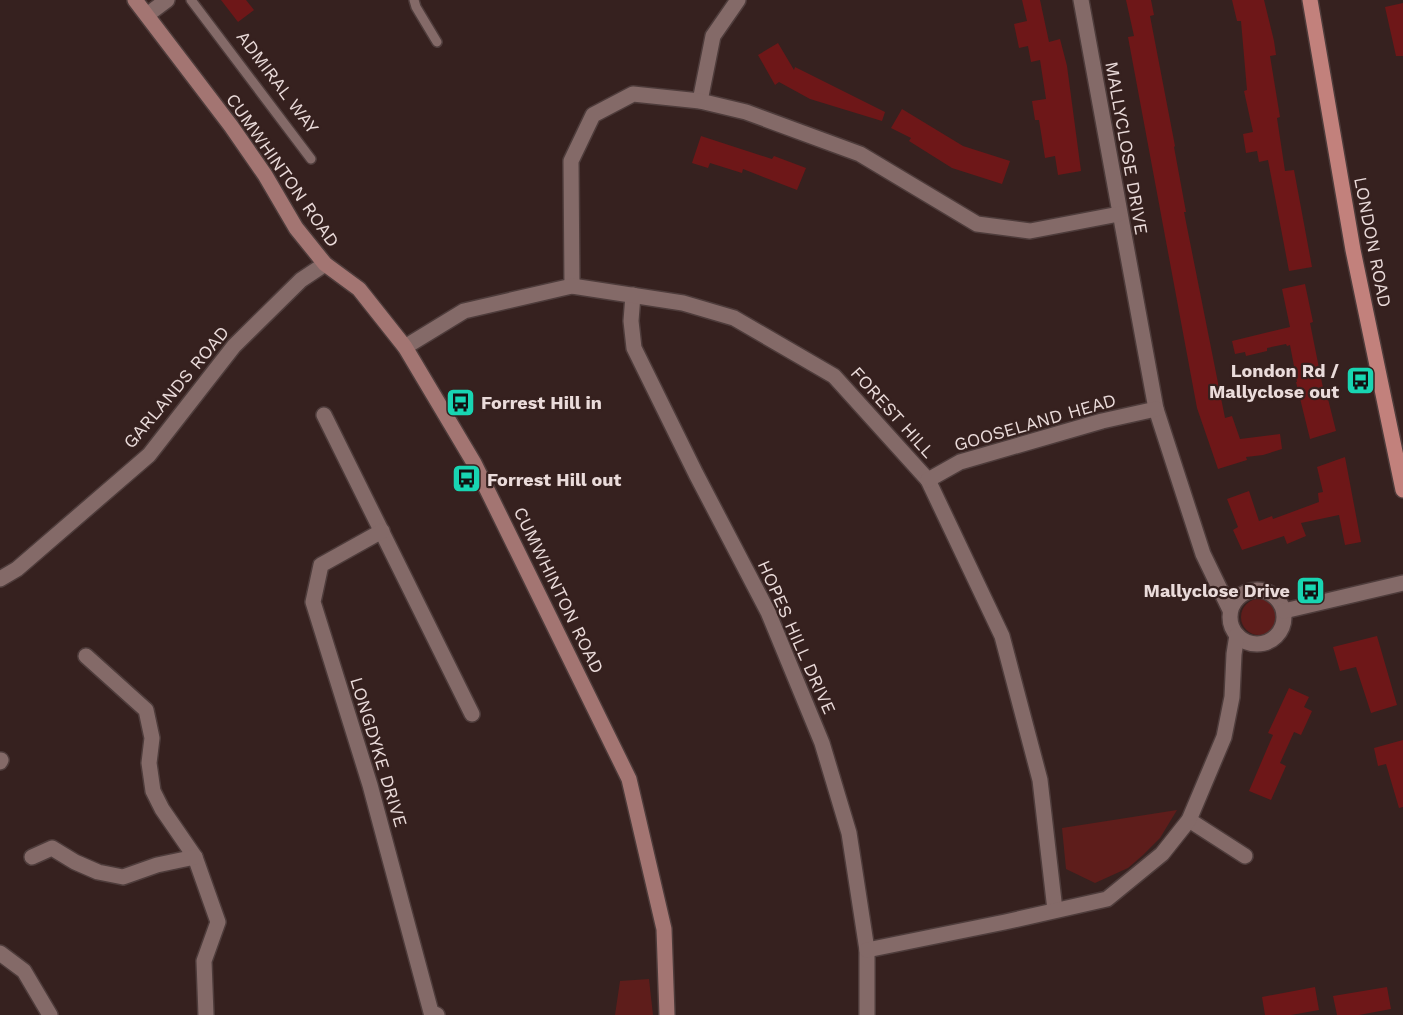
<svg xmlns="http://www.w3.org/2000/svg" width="1403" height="1015" font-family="'Work Sans',sans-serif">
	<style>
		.green { fill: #5e1d1b }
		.building { fill: #6e1718 }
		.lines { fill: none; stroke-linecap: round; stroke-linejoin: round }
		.lane-casing { stroke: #4e3c3b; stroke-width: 12 }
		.street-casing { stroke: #4e3c3b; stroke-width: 18 }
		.secondary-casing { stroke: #4e3c3b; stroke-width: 18 }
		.primary-casing { stroke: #4e3c3b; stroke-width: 18 }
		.lane { stroke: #846a68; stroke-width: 9 }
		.street { stroke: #846a68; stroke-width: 15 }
		.secondary { stroke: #a37572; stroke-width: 15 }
		.primary { stroke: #c2817c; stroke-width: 15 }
		.labels { text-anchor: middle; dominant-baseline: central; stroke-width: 4.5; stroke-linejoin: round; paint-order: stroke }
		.street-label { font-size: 18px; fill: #eadbda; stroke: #36211f }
		.poi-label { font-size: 18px; font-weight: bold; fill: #eadbda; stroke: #36211f; text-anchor: end }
	</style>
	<rect width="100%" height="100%" fill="#36211f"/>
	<g class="green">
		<circle cx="1259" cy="617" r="18"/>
		<path d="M 1177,810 L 1160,838 L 1143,855 L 1128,868 L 1095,883 L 1066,869 L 1062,828 Z"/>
		<path d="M 649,979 L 653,1015 L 615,1015 L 620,981 Z"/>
	</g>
	<g class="building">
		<path d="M 221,0 L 246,0 L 254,10 L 238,22 Z"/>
		<path d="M 1022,0 L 1040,0 L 1049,42 L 1060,39 L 1067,66 L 1081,171 L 1058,175 L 1055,156 L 1045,158 L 1039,120 L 1035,120 L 1032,101 L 1046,99 L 1040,60 L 1031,62 L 1028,46 L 1019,48 L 1014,24 L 1027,21 Z"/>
		<path d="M 1126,0 L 1151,0 L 1154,15 L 1150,16 L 1175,146 L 1174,147 L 1186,212 L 1184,212 L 1225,418 L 1232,416 L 1240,439 L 1280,434 L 1282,449 L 1263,455 L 1246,457 L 1247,460 L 1218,469 L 1197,408 L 1128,37 L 1134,36 Z"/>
		<path d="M 1232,0 L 1264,0 L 1274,41 L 1276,55 L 1270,56 L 1280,117 L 1277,118 L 1285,171 L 1294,170 L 1312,267 L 1289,271 L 1268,160 L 1259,162 L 1257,151 L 1246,153 L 1243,134 L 1253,132 L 1244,91 L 1247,90 L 1241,21 L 1237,21 Z"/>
		<path d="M 1403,3 L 1403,56 L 1396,56 L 1385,7 Z"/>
		<path d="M 778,43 L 794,70 L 795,67 L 885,112 L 882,121 L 810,99 L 779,82 L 775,85 L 758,55 Z"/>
		<path d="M 902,109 L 963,146 L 1010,161 L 1002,184 L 952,168 L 909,141 L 911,138 L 891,128 Z"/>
		<path d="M 701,136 L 772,159 L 774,156 L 806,168 L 797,190 L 743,169 L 742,173 L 710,163 L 708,168 L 692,163 Z"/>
		<path d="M 1305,284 L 1313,322 L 1310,323 L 1323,388 L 1325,387 L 1336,431 L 1310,439 L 1296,382 L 1297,382 L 1290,345 L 1287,346 L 1286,344 L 1267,348 L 1267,351 L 1246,356 L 1245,352 L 1235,354 L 1232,341 L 1290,327 L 1282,289 Z"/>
		<path d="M 1345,457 L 1361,542 L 1345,545 L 1339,515 L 1301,523 L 1306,536 L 1287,544 L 1284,536 L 1242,550 L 1233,530 L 1238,527 L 1227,499 L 1249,491 L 1259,521 L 1272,516 L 1273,519 L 1319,502 L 1318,493 L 1323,492 L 1317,467 Z"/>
		<path d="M 1377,636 L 1397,705 L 1371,713 L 1356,667 L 1340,671 L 1333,647 Z"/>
		<path d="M 1289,688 L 1309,697 L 1304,707 L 1312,711 L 1301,735 L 1294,732 L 1280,763 L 1286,766 L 1271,800 L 1249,791 L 1273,735 L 1268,733 Z"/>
		<path d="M 1403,740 L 1403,807 L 1399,808 L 1386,764 L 1378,766 L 1374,748 Z"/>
		<path d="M 1315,987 L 1319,1010 L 1291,1015 L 1265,1015 L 1262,997 Z"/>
		<path d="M 1387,987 L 1391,1009 L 1359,1015 L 1337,1015 L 1333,996 Z"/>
	</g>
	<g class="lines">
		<defs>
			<g id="lane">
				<path d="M 191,0 L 311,159"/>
				<path d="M 414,0 L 416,7 L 437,42"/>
			</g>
			<g id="street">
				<path d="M 1081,0 L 1156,409 L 1203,554 L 1230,610"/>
				<path d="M 147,15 L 167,0"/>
				<path d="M 700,101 L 713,36 L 738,0"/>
				<path d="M 572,286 L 571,161 L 593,115 L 633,94 L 700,101 L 746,112 L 860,154 L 977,224 L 1030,231 L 1119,214"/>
				<path d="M 633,295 L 631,321 L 634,348 L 696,474 L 768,612 L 822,743 L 849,833 L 867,950 L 867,1015"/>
				<path d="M 405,347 L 464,311 L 572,286 L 683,303 L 734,318 L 834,376 L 928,480 L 1002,636 L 1040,780 L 1055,910"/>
				<path d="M 324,415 L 472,714"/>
				<path d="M 928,480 L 960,462 L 1102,421 L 1156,409"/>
				<path d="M 382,531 L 321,565 L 313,602 L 370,785 L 431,1012 L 437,1015"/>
				<path d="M 0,579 L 17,569 L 149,455 L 234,346 L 301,280 L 325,264"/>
				<circle cx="1257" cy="617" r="27"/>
				<path d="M 1284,611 L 1403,583"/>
				<path d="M 86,656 L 146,710 L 152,738 L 149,763 L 153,791 L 162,809 L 195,857 L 218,922 L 204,961 L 206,1015"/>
				<path d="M 0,762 L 1,760"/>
				<path d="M 1189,820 L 1245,856"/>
				<path d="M 32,857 L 52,848 L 75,862 L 98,872 L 123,877 L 157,865 L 195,857"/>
				<path d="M 867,950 L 1005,922 L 1107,899 L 1162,854 L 1189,820 L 1224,737 L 1232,697 L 1234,654 L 1237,635"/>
				<path d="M 0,953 L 24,971 L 50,1015"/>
			</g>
			<path id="secondary" d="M 135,0 L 231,126 L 265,175 L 296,228 L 325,264 L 359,289 L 405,347 L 474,463 L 629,779 L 664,929 L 667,1015"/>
			<path id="primary" d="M 1310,0 L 1353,250 L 1403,490"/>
		</defs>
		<use href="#lane" class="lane-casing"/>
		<use href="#street" class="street-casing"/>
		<use href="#secondary" class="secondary-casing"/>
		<use href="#primary" class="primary-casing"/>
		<use href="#lane" class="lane"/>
		<use href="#street" class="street"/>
		<use href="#secondary" class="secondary"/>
		<use href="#primary" class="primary"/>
	</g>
	<defs>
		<symbol id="bus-square" viewBox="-11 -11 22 22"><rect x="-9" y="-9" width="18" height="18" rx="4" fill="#18d5b2" stroke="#36211f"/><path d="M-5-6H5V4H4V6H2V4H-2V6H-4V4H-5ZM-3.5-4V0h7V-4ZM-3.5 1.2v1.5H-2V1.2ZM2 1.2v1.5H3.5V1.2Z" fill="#111"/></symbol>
	</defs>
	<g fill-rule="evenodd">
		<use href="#bus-square" x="1344" y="364" width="33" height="33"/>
		<use href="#bus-square" x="444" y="386" width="33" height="33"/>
		<use href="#bus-square" x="450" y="462" width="33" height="33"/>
		<use href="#bus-square" x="1294" y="574" width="33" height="33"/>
	</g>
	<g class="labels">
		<g class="street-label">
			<text transform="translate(278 82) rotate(53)">ADMIRAL WAY</text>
			<text transform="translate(1127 148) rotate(80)">MALLYCLOSE DRIVE</text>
			<text transform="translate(283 170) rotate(55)">CUMWHINTON ROAD</text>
			<text transform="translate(1373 242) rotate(79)">LONDON ROAD</text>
			<text transform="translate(176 387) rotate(-50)">GARLANDS ROAD</text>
			<text transform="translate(893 412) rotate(48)">FOREST HILL</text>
			<text transform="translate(1035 422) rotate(-16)">GOOSELAND HEAD</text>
			<text transform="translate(559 590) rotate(64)">CUMWHINTON ROAD</text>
			<text transform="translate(797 637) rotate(66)">HOPES HILL DRIVE</text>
			<text transform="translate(379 752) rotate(73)">LONGDYKE DRIVE</text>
		</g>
		<g class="poi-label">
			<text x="1339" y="370">London Rd /<tspan x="1339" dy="21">Mallyclose out</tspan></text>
			<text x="481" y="402" text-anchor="start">Forrest Hill in</text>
			<text x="487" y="479" text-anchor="start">Forrest Hill out</text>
			<text x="1290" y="590">Mallyclose Drive</text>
		</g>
	</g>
</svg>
